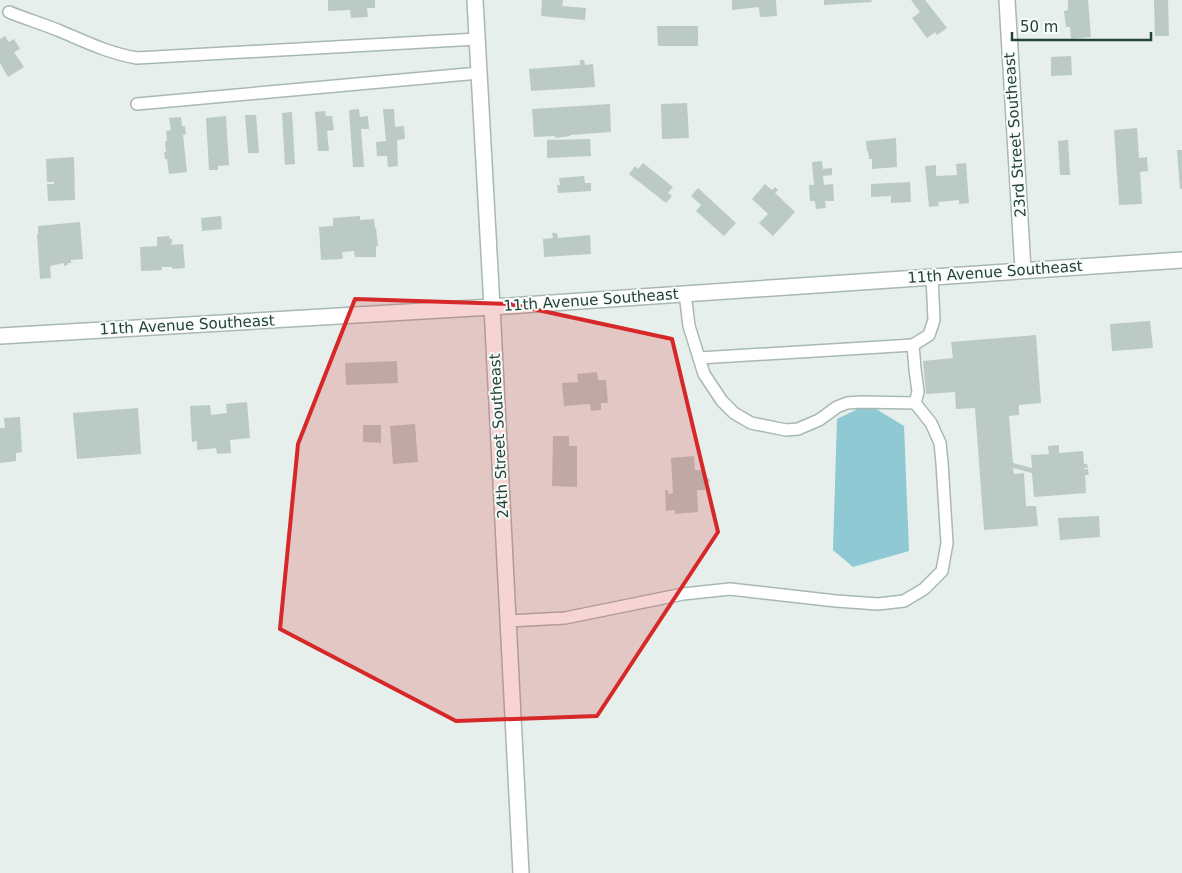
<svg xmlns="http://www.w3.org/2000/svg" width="1182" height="873" font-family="'DejaVu Sans',sans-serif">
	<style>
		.water { fill: #8ec9d4 }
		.building { fill: #bbcac4 }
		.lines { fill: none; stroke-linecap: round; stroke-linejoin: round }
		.service-casing { stroke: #a8b8b2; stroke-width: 14 }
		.minor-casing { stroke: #a8b8b2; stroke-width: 18 }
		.tertiary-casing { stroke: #a8b8b2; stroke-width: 18 }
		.service { stroke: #fff; stroke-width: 11 }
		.minor { stroke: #fff; stroke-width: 15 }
		.tertiary { stroke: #fff; stroke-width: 15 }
		.marked { fill: #d62828; fill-opacity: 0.2; stroke: #d62828; stroke-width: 4; stroke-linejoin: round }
		.labels { text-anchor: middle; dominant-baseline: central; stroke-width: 4; stroke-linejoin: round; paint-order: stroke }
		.street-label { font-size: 15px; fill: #24423a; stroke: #f7fbf9 }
	</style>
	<rect width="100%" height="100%" fill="#e6efeb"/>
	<path class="water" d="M 868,404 L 904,426 L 909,551 L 853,567 L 833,550 L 837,419 Z"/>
	<g class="building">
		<path d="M 328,0 L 375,0 L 375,8 L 367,8 L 368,17 L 351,18 L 350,10 L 328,11 Z"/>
		<path d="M 542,0 L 563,0 L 562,6 L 586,8 L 585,20 L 541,16 Z"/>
		<path d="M 732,0 L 776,0 L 777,16 L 760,17 L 759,7 L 732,10 Z"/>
		<path d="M 824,0 L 871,0 L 872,2 L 824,5 Z"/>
		<path d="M 911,0 L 925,0 L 947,28 L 937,35 L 935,32 L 927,38 L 912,18 L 920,12 Z"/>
		<path d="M 1068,0 L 1088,0 L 1091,37 L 1071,39 L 1070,27 L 1066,27 L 1064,11 L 1068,10 Z"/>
		<path d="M 1154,0 L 1168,0 L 1169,36 L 1155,36 Z"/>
		<path d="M 657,26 L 698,26 L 698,46 L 658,46 Z"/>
		<path d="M 5,36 L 9,42 L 14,39 L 20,49 L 14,52 L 24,67 L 8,77 L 0,63 L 0,39 Z"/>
		<path d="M 1071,56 L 1072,75 L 1051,76 L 1051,57 Z"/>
		<path d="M 580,60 L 584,60 L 585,65 L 593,64 L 595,87 L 531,91 L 529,69 L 580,65 Z"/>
		<path d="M 687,103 L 689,138 L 662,139 L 661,104 Z"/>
		<path d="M 610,104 L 611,132 L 570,135 L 570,136 L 555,138 L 555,136 L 534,137 L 532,109 Z"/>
		<path d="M 359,109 L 360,117 L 368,116 L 369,129 L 361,129 L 364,167 L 353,167 L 349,110 Z"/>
		<path d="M 383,109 L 394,109 L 395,127 L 404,126 L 405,139 L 397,140 L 398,166 L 388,167 L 387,156 L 377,156 L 376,142 L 386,141 Z"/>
		<path d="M 325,111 L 326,116 L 332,116 L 334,130 L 327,131 L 329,151 L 318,151 L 315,112 Z"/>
		<path d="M 292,112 L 295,164 L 285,165 L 282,113 Z"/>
		<path d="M 245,115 L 256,115 L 259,153 L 248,153 Z"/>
		<path d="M 226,116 L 229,165 L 218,166 L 218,170 L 209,170 L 206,118 Z"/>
		<path d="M 181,117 L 182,126 L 185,126 L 186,134 L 183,135 L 187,172 L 169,174 L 167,159 L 165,159 L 164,152 L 166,152 L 165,141 L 167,141 L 166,131 L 171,130 L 169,118 Z"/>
		<path d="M 1137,128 L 1139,158 L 1147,157 L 1148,171 L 1140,172 L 1142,204 L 1119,205 L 1114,130 Z"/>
		<path d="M 896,138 L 897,167 L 872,169 L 872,159 L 869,159 L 868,151 L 867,151 L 866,141 Z"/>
		<path d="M 590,139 L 591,156 L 547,158 L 547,140 Z"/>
		<path d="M 1068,140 L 1070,175 L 1060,175 L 1058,141 Z"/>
		<path d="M 1177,150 L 1182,150 L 1182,189 L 1180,189 Z"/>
		<path d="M 74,157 L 75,200 L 48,201 L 47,184 L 54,184 L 54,182 L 47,182 L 46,159 Z"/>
		<path d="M 822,161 L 823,169 L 832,168 L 832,175 L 823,176 L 824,185 L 833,184 L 834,201 L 825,201 L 826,208 L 816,209 L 815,201 L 810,201 L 809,185 L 814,185 L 812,162 Z"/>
		<path d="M 643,163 L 673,187 L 668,193 L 672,196 L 666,203 L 629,174 L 635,166 L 638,169 Z"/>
		<path d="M 966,163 L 969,203 L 959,204 L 959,200 L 938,202 L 939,206 L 929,207 L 925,166 L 936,165 L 936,176 L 957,175 L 956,164 Z"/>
		<path d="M 584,176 L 585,183 L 591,183 L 591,191 L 558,193 L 557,185 L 560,185 L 559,178 Z"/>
		<path d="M 910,182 L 911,202 L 891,203 L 891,196 L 871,197 L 871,184 Z"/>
		<path d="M 765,184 L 772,190 L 775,187 L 778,190 L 775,193 L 795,212 L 773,236 L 759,223 L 768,214 L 752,199 Z"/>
		<path d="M 698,188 L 736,223 L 724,236 L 696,211 L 701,205 L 691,196 Z"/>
		<path d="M 221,216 L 222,229 L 202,231 L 201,218 Z"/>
		<path d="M 360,216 L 360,220 L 374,219 L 375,228 L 376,228 L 378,246 L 376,246 L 376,257 L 355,257 L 354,251 L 342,252 L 343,258 L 342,259 L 321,260 L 319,227 L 333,226 L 333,218 Z"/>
		<path d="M 80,222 L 83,259 L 71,260 L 71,263 L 68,263 L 68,265 L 64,266 L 64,263 L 50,266 L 51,278 L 40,279 L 37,234 L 38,234 L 38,226 Z"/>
		<path d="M 552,233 L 557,233 L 558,238 L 590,235 L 591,254 L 544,257 L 543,239 L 553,238 Z"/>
		<path d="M 169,236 L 170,239 L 172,239 L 172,244 L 170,244 L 170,245 L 183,244 L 185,268 L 173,269 L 172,267 L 162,267 L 162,270 L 141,271 L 140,247 L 157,246 L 157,237 Z"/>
		<path d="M 1150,321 L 1153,348 L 1112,351 L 1110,324 Z"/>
		<path d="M 1036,335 L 1041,403 L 1019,405 L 1019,415 L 1009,416 L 1013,463 L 1032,468 L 1031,455 L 1049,454 L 1048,446 L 1059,445 L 1059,453 L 1083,451 L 1084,464 L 1087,464 L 1088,468 L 1084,468 L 1084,469 L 1088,469 L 1089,475 L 1085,475 L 1086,493 L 1034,497 L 1032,473 L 1013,468 L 1014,474 L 1024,473 L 1026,506 L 1036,506 L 1038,526 L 984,530 L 975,408 L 956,409 L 955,392 L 926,394 L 923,361 L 953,358 L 951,342 Z"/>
		<path d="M 397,361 L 398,383 L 346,385 L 345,363 Z"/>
		<path d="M 597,372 L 598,380 L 606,380 L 608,403 L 601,403 L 601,410 L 591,411 L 590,404 L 564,406 L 562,383 L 578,382 L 577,374 Z"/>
		<path d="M 247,402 L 250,438 L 230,440 L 231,453 L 217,454 L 216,448 L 197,450 L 197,441 L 192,442 L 190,406 L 210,405 L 211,415 L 227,413 L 226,404 Z"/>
		<path d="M 138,408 L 141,454 L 77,459 L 73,413 Z"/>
		<path d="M 20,417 L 22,452 L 16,453 L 16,461 L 0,463 L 0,428 L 5,428 L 4,418 Z"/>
		<path d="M 415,424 L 418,462 L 393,464 L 390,426 Z"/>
		<path d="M 363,425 L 381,425 L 381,443 L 363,442 Z"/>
		<path d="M 553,436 L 569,436 L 569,446 L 577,446 L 577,487 L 552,486 Z"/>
		<path d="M 694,456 L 695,470 L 704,470 L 704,478 L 709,478 L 710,482 L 705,483 L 705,490 L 697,490 L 698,512 L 675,514 L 675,510 L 666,511 L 665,490 L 668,490 L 668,494 L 673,493 L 671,458 Z"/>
		<path d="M 1099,516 L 1100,537 L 1060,540 L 1058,518 Z"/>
	</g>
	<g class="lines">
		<defs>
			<g id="service">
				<path d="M 9,12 C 26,19 43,24 60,31 C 86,42 108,53 137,58 L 477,39"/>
				<path d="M 137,104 L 479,73"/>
				<path d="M 685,293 L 689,326 L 704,374 L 722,401 L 734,413 L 751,423 L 786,430 L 798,429 L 819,420 L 837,407 L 847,403 L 861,402 L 915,403 L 918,392 L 915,369 L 913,345 L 929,335 L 934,320 L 932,276"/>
				<path d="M 699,358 L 913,345"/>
				<path d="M 508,621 L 565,618 L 683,594 L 730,589 L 836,601 L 878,604 L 904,601 L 924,589 L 942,571 L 947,543 L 942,463 L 940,443 L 931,423 L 915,403"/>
			</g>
			<g id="minor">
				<path d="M 1007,0 L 1023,270"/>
				<path d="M 0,336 L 492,307 L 1182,260"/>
			</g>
			<path id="tertiary" d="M 475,0 L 492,307 L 521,873"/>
		</defs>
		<use href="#service" class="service-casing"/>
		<use href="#minor" class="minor-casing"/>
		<use href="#tertiary" class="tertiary-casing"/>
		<use href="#service" class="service"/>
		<use href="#minor" class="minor"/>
		<use href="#tertiary" class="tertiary"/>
	</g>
	<path class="marked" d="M 355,299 L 510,304 L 672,339 L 718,532 L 597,716 L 456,721 L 280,629 L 298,444 Z"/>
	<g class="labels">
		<g class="street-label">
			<text transform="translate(1015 135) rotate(-94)">23rd Street Southeast</text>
			<text transform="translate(995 272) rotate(-4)">11th Avenue Southeast</text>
			<text transform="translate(591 300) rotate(-4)">11th Avenue Southeast</text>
			<text transform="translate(187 325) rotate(-3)">11th Avenue Southeast</text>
			<text transform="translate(499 436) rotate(-93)">24th Street Southeast</text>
		</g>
	</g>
	<path d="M1012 32v8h139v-8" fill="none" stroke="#24423a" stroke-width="2.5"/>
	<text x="1020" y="32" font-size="15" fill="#24423a" stroke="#f7fbf9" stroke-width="4" paint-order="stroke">50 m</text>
</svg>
